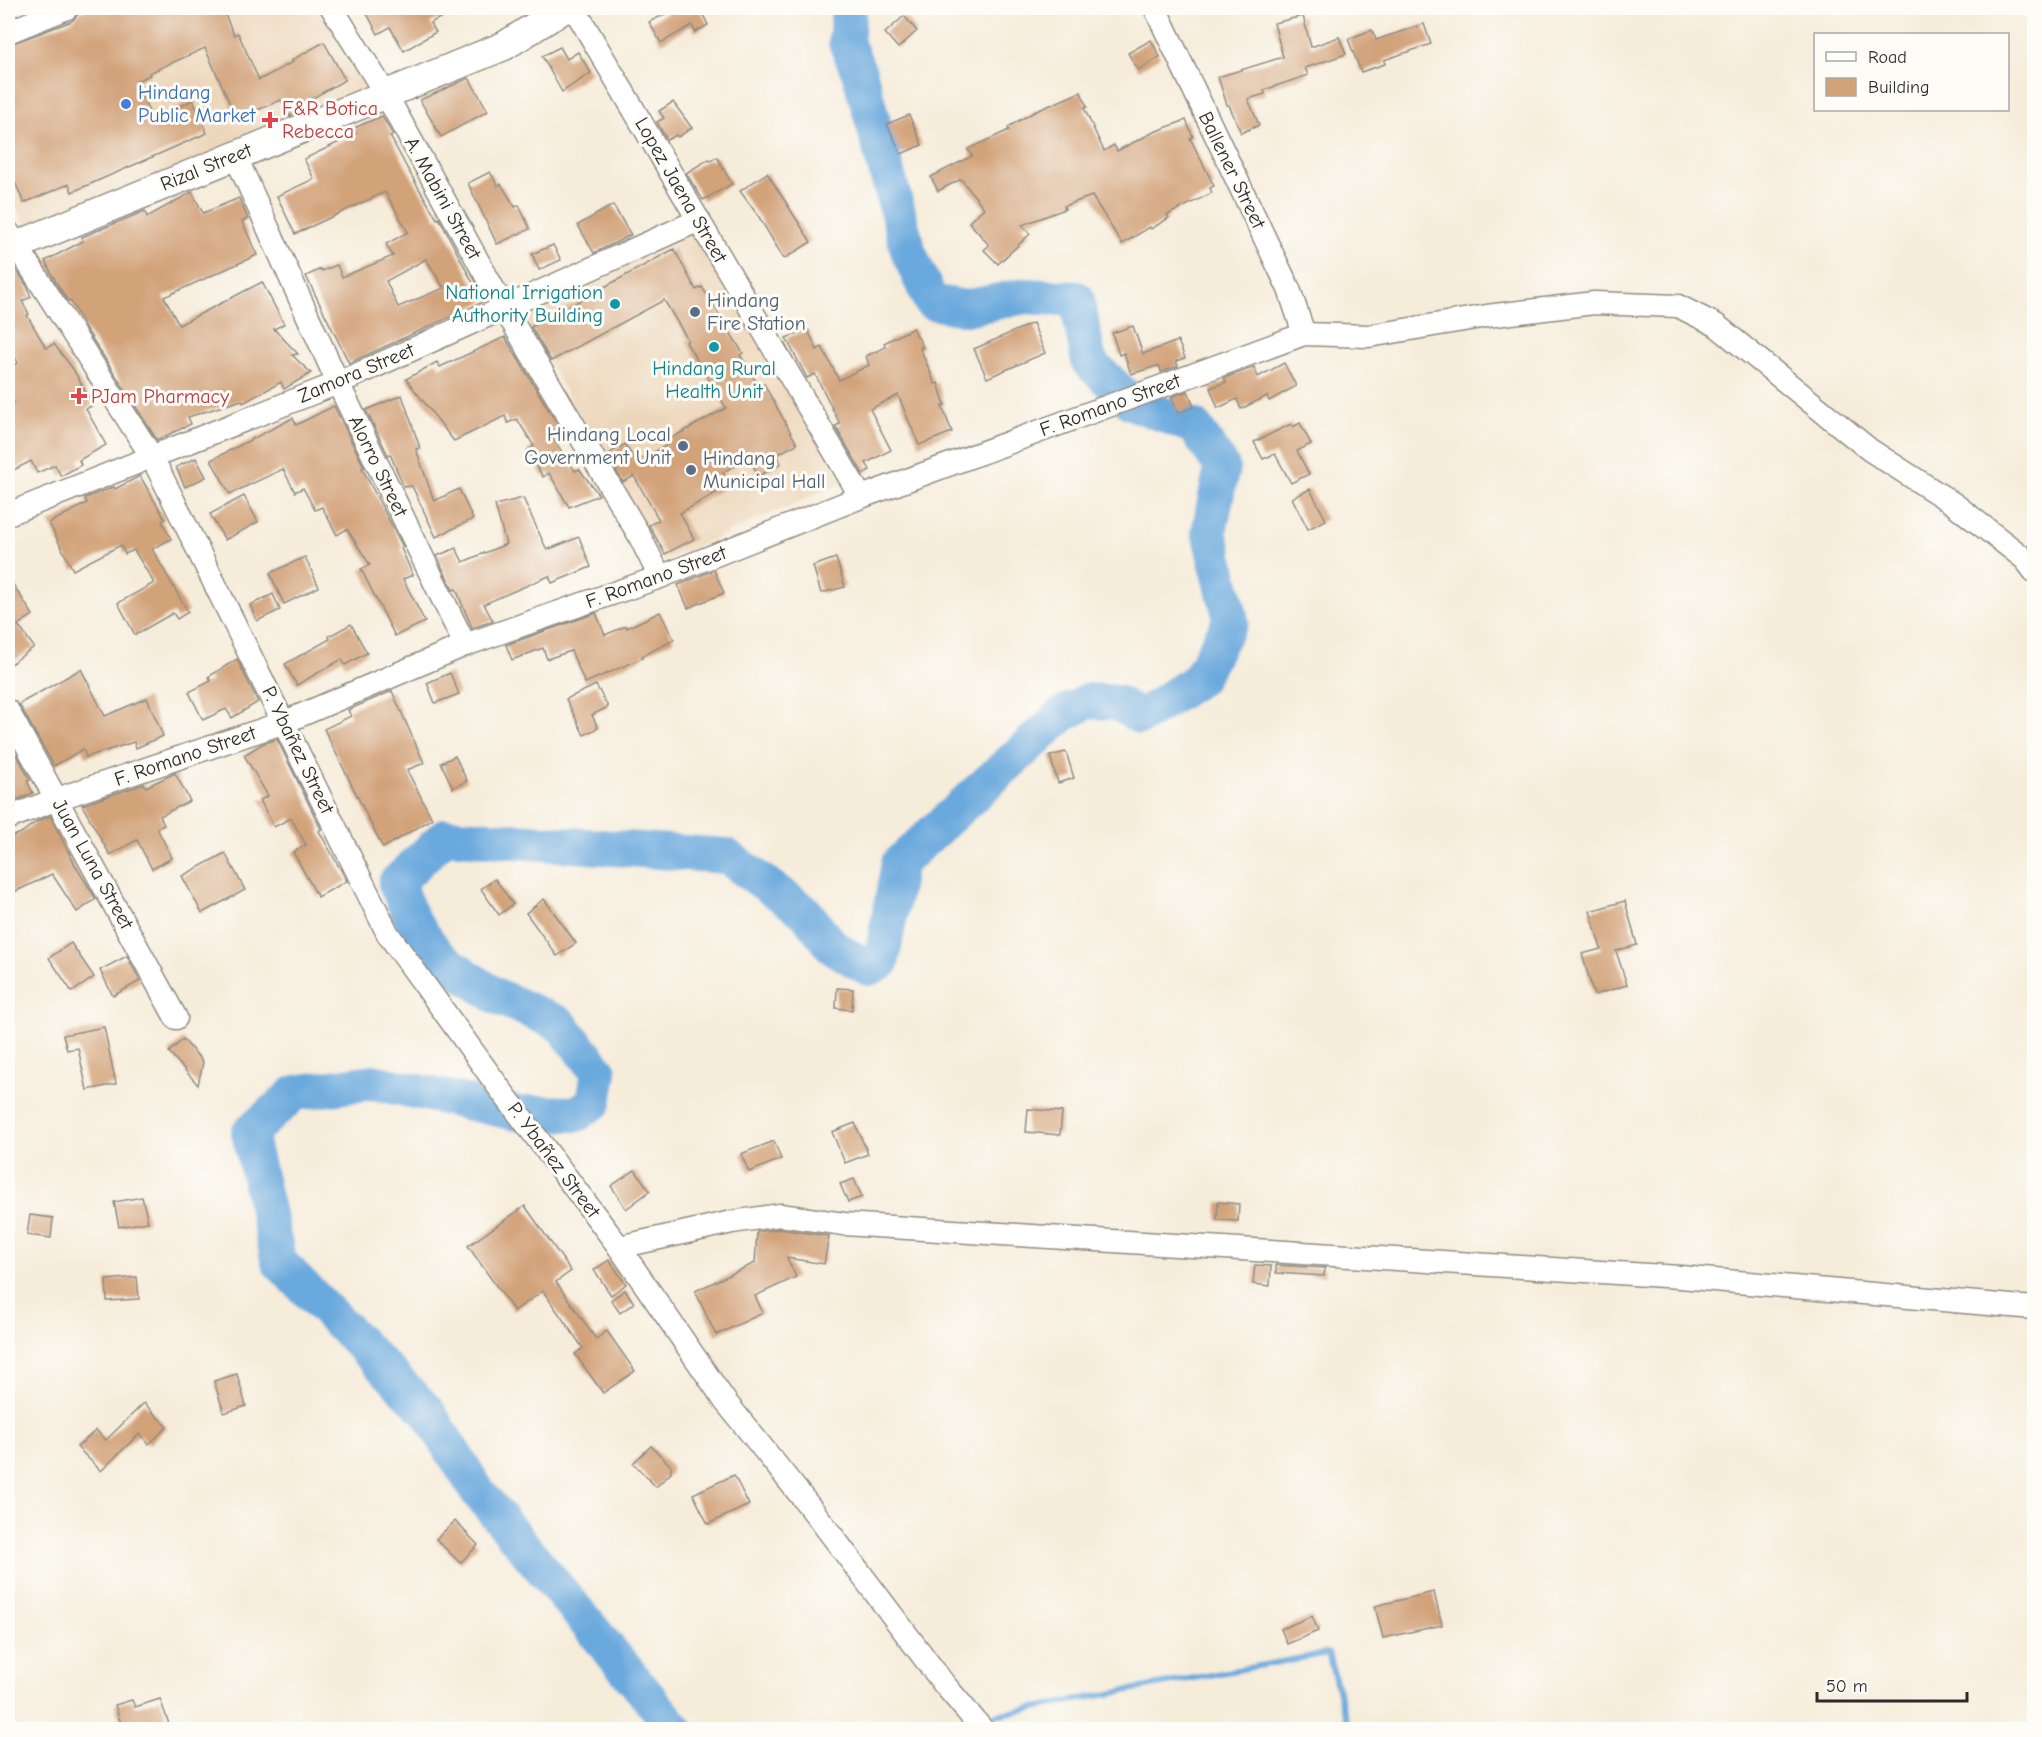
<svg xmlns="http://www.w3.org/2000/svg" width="2042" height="1737" font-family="'Comic Neue',sans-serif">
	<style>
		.built { fill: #edd7bb }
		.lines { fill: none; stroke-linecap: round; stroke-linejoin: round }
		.stream { stroke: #6aa9dd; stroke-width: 6 }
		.river { stroke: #6aa9dd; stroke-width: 36 }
		.building { fill: #d2a279; fill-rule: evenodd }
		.minor-casing { stroke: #908c82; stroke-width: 25 }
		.major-casing { stroke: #908c82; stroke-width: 31 }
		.minor { stroke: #fff; stroke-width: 22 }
		.major { stroke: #fff; stroke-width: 28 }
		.shop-dot { fill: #3f7fe0; stroke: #fdfcf7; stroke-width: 2 }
		.health-dot { fill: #e0444e; stroke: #fdfcf7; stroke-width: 2 }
		.culture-dot { fill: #0f9aa8; stroke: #fdfcf7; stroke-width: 2 }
		.service-dot { fill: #5c6f8a; stroke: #fdfcf7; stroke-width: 2 }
		.labels { text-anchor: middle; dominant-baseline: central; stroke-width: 6; stroke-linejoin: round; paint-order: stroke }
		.shop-label { font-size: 20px; fill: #366cbe; stroke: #fdfcf7; text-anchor: start }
		.health-label { font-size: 20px; fill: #be3a42; stroke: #fdfcf7; text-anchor: start }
		.street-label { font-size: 20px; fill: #2b2b2b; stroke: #fdfcf7 }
		.culture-label { font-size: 20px; fill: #0d838f; stroke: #fdfcf7; text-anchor: end }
		.service-label { font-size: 20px; fill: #4e5e75; stroke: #fdfcf7; text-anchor: start }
	</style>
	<rect width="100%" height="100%" fill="#fdfcf7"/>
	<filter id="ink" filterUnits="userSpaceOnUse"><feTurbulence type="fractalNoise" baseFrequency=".0167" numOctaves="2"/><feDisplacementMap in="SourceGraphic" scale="12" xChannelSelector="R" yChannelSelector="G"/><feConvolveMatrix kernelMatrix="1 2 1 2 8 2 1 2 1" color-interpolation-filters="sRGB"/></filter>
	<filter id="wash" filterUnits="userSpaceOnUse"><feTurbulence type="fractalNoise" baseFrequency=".008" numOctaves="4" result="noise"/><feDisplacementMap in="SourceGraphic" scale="24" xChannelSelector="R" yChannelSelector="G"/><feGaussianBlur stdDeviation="1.35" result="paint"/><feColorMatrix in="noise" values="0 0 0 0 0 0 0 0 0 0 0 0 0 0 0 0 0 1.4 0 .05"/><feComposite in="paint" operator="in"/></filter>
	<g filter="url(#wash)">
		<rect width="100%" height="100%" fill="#f6ecda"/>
		<g class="built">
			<path d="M 97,8 L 331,8 L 377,85 L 28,231 L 8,191 L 8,47 Z"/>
			<path d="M 696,230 L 844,482 L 663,561 L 524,319 Z"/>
		</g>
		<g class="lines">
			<path class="stream" d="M 996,1715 L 1328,1653 L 1349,1730"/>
			<g class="river">
				<path d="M 849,8 L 846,42 L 860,75 L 909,253 L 931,302 L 965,308 L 1025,296 L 1077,299 L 1089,362 L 1125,396"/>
				<path d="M 516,1113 L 373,1082 L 295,1093 L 249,1133 L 279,1262 L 427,1411 L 478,1492 L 676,1730"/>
				<path d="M 531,1113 L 577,1114 L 594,1102 L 599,1072 L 560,1024 L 494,995 L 438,956 L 412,920 L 396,883 L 445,836 L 726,856 L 805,912 L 834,948 L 869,968 L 881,963 L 899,863 L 1062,715 L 1088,701 L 1117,703 L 1141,717 L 1199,679 L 1231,620 L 1209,532 L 1222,467 L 1195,427 L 1131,402"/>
			</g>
		</g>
		<g id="blocks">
			<g class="building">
				<path d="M 90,8 L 222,8 L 234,35 L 238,33 L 259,80 L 293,62 L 292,60 L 324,42 L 345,80 L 309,100 L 312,107 L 289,116 L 281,100 L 237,119 L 205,48 L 149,73 L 150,75 L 136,81 L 152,119 L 193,100 L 207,133 L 72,192 L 69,184 L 24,203 L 8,166 L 8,45 L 72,21 L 80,12 Z"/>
				<path d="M 364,8 L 460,8 L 430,23 L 436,32 L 404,51 L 390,27 L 378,34 Z"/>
				<path d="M 677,8 L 684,8 L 687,13 L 700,8 L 708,25 L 695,32 L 692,25 L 661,43 L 649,22 Z"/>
				<path d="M 904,16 L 917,31 L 898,48 L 885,33 Z"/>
				<path d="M 1303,16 L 1311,47 L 1339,37 L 1346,54 L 1305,68 L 1308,75 L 1264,90 L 1265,94 L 1248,99 L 1259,125 L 1241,133 L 1229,105 L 1227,105 L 1218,77 L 1283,57 L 1274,23 Z"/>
				<path d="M 1424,24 L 1431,44 L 1384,60 L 1385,64 L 1361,72 L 1348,39 L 1372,30 L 1376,40 Z"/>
				<path d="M 1151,40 L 1160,57 L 1138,70 L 1128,53 Z"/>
				<path d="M 560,47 L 567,59 L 578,52 L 591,73 L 562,92 L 542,56 Z"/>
				<path d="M 469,78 L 488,111 L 441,137 L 420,100 Z"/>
				<path d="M 1081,92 L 1087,107 L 1084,108 L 1104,151 L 1114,145 L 1117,151 L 1154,132 L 1186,120 L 1193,137 L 1190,138 L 1214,186 L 1210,188 L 1212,193 L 1167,215 L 1169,218 L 1151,229 L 1150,227 L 1122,244 L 1092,196 L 1064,206 L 1065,209 L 1022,225 L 1030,234 L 998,264 L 984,250 L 989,245 L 969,222 L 984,208 L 961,179 L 938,191 L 931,177 L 972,156 L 968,149 L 1009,130 L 1008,127 L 1034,112 Z"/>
				<path d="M 673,102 L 692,128 L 678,137 L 676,135 L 667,140 L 657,122 L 664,118 L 659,111 Z"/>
				<path d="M 909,115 L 922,145 L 901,154 L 887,124 Z"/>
				<path d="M 382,116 L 393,135 L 390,136 L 408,170 L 437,219 L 439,218 L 483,302 L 349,363 L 306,276 L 321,269 L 322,271 L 337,265 L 342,277 L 393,256 L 386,244 L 408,232 L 385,192 L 295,234 L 277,196 L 314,179 L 304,159 L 356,134 L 354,128 ZM 426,259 L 444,288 L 398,307 L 386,281 Z"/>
				<path d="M 717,157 L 732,184 L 703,200 L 686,173 L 709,159 L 710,161 Z"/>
				<path d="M 490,172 L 498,186 L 501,184 L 515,207 L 519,205 L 530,229 L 497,244 L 468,183 Z"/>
				<path d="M 767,173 L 811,242 L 784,259 L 759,217 L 740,191 Z"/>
				<path d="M 192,192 L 203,213 L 239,198 L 248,219 L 242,221 L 257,255 L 164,297 L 179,325 L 262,282 L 284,324 L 274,329 L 298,354 L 292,355 L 311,373 L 284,389 L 281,382 L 243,403 L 242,400 L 188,417 L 191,424 L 157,440 L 86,329 L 70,300 L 68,301 L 56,282 L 45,261 L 83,241 L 82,237 L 145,211 L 147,217 Z"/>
				<path d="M 613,205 L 631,235 L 594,253 L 578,225 Z"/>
				<path d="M 553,245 L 561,260 L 539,270 L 532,254 Z"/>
				<path d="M 674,249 L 696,290 L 702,287 L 743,353 L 740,355 L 759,387 L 764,384 L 797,444 L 776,455 L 781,463 L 759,476 L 749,458 L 723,472 L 725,478 L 718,482 L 723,489 L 680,513 L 694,539 L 665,554 L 649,525 L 659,520 L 634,476 L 623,482 L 607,455 L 625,444 L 636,462 L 667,445 L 666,441 L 726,408 L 686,342 L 688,340 L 664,300 L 551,361 L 531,327 Z"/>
				<path d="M 8,265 L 13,265 L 27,286 L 31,297 L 22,301 L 29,314 L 27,315 L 46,348 L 54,344 L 73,369 L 93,405 L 86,409 L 106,445 L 79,460 L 81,465 L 61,476 L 55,465 L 37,473 L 31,461 L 8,473 L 8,407 L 14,403 L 8,390 L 8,369 L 18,363 L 8,344 Z"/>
				<path d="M 1033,323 L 1045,353 L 987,378 L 974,349 Z"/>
				<path d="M 1133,326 L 1143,354 L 1178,341 L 1185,358 L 1176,361 L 1178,366 L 1161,372 L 1160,367 L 1157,366 L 1131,374 L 1124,353 L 1119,355 L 1112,333 Z"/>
				<path d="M 913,328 L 923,347 L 920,348 L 935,384 L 938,383 L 945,405 L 942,406 L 952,432 L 919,445 L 898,395 L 870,409 L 891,450 L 866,463 L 870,470 L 863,474 L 835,426 L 840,424 L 815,374 L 807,378 L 786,338 L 808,330 L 817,350 L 822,347 L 839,380 L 869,365 L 866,356 L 886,347 L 884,343 Z"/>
				<path d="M 505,337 L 559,427 L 549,433 L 575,471 L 579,469 L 599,495 L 569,507 L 549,473 L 543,477 L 527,451 L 534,446 L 517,419 L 508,423 L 505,416 L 454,441 L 406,379 L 437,362 L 440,367 Z"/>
				<path d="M 1284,363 L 1296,386 L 1269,401 L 1267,396 L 1241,409 L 1237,399 L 1218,408 L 1210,388 L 1226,382 L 1224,378 L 1254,367 L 1258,377 Z"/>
				<path d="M 1188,391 L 1194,407 L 1178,413 L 1171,397 Z"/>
				<path d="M 402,395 L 420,448 L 416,449 L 434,501 L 459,489 L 473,519 L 436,537 L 412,486 L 404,487 L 390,454 L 388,455 L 366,410 Z"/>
				<path d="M 334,406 L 364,467 L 362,468 L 403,547 L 401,548 L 413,575 L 403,579 L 425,622 L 395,636 L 361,569 L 370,565 L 347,529 L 337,535 L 322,507 L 315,510 L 303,488 L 295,492 L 283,469 L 230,494 L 211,460 L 293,418 L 296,425 Z"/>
				<path d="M 1300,423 L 1311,444 L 1297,451 L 1309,474 L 1291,483 L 1275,454 L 1263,459 L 1254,442 L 1291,424 L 1293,427 Z"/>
				<path d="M 196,458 L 206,477 L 185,487 L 176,467 Z"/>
				<path d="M 140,476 L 165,519 L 162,521 L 171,539 L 152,549 L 188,612 L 177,619 L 173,613 L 135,635 L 118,603 L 154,583 L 134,550 L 125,554 L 121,545 L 73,570 L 49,523 L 87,503 L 85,498 L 114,487 L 115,489 Z"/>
				<path d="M 1310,489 L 1326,520 L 1308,529 L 1292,498 Z"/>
				<path d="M 244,496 L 258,522 L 225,540 L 210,514 Z"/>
				<path d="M 523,498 L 547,550 L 579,537 L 591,567 L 552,583 L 549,576 L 484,604 L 493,621 L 472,628 L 456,589 L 453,590 L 437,556 L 456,548 L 463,562 L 506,544 L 495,505 Z"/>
				<path d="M 305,557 L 319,587 L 284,604 L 270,573 Z"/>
				<path d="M 836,558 L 845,587 L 821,593 L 813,566 Z"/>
				<path d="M 714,570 L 724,593 L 688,608 L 678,585 Z"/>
				<path d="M 8,577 L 33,615 L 18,625 L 34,647 L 8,666 Z"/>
				<path d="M 273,594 L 280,610 L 257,621 L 250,605 Z"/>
				<path d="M 660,612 L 674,640 L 642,656 L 643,658 L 585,683 L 571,651 L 547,659 L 543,648 L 512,660 L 506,645 L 596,613 L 605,635 L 626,626 L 627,628 Z"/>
				<path d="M 351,624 L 367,653 L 345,665 L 342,659 L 297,685 L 285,664 L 330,639 L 329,636 Z"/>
				<path d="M 237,659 L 258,702 L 232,718 L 226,709 L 203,720 L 189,692 L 211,681 L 208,677 Z"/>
				<path d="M 81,669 L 105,716 L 147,698 L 163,736 L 136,748 L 134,742 L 86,757 L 83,749 L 54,766 L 19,704 Z"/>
				<path d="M 450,673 L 459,694 L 435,703 L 427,683 Z"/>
				<path d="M 596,685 L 608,707 L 592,715 L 598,728 L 584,735 L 566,699 Z"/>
				<path d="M 392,691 L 424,763 L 407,770 L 432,819 L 383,848 L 324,729 L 351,716 L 348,710 Z"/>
				<path d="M 277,739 L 321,829 L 319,831 L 347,881 L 318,897 L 293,852 L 306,845 L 291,818 L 274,827 L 260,800 L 268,796 L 244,755 L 262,744 Z"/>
				<path d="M 1066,752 L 1074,778 L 1058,783 L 1050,756 Z"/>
				<path d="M 17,755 L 30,780 L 27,781 L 33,793 L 8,804 L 8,760 Z"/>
				<path d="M 455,756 L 467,781 L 453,788 L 441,763 Z"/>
				<path d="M 175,773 L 190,801 L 160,816 L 164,825 L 157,828 L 172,858 L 152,869 L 137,840 L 110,855 L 82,805 L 144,784 L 146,787 Z"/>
				<path d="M 50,816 L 75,865 L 96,899 L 77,912 L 52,874 L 8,895 L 8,838 L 21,833 L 36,822 Z"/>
				<path d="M 225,853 L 245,890 L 202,913 L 182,876 Z"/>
				<path d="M 495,879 L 513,904 L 499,915 L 481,889 Z"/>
				<path d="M 544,899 L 576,943 L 557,956 L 526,913 Z"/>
				<path d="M 1625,901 L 1637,945 L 1616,951 L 1627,985 L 1594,995 L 1582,954 L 1601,949 L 1590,911 Z"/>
				<path d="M 71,943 L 94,977 L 72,992 L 49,958 Z"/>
				<path d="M 127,956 L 140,981 L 113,996 L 100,970 Z"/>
				<path d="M 837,988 L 853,989 L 852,1010 L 836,1008 Z"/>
				<path d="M 104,1027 L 116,1084 L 87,1090 L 78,1048 L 67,1050 L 63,1035 Z"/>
				<path d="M 183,1039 L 203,1062 L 198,1085 L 169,1052 Z"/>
				<path d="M 1028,1109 L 1062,1112 L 1060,1135 L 1026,1132 Z"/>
				<path d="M 855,1123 L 868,1154 L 845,1163 L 832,1132 Z"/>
				<path d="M 774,1141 L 781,1159 L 749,1172 L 741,1154 Z"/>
				<path d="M 635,1170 L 650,1191 L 626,1209 L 611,1186 Z"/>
				<path d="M 854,1179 L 862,1197 L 848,1202 L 840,1184 Z"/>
				<path d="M 142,1197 L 148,1222 L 119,1227 L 114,1202 Z"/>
				<path d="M 1218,1202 L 1239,1204 L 1238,1221 L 1217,1220 Z"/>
				<path d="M 525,1206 L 571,1271 L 556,1282 L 596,1339 L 607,1331 L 635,1371 L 603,1393 L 575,1354 L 583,1348 L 543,1291 L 514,1311 L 468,1246 Z"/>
				<path d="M 30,1215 L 53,1218 L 51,1238 L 27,1235 Z"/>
				<path d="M 780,1229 L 829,1236 L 824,1264 L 787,1258 L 796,1277 L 755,1296 L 763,1313 L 716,1335 L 695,1291 L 755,1263 L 757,1232 Z"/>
				<path d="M 609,1260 L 626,1284 L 611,1295 L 594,1270 Z"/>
				<path d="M 1255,1265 L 1271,1266 L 1270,1286 L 1253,1284 Z"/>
				<path d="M 1276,1265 L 1325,1268 L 1324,1276 L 1276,1273 Z"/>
				<path d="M 137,1277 L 139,1299 L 107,1301 L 106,1280 Z"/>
				<path d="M 625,1290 L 634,1303 L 620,1313 L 611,1300 Z"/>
				<path d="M 237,1374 L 246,1406 L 224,1413 L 214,1381 Z"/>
				<path d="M 144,1403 L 167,1427 L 149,1444 L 139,1434 L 101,1471 L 77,1447 L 96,1430 L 106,1440 Z"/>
				<path d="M 651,1446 L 671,1466 L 671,1473 L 656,1487 L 633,1463 Z"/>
				<path d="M 734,1475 L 749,1505 L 708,1524 L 693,1494 Z"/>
				<path d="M 455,1521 L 478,1545 L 460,1563 L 436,1539 Z"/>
				<path d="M 1434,1592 L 1442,1625 L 1383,1638 L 1375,1606 Z"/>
				<path d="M 1312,1616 L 1318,1631 L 1287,1644 L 1281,1629 Z"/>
				<path d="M 160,1699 L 169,1724 L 153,1730 L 123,1730 L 115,1705 L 132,1700 L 135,1707 Z"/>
			</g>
		</g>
	</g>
	<g filter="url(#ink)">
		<use href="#blocks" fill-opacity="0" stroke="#908c82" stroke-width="1.5"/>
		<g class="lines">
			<defs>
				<g id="minor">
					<path d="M 332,8 L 385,93 L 504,308 L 638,533 L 660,577"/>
					<path d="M 574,8 L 861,497"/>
					<path d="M 1155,8 L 1289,289 L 1304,334"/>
					<path d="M 8,32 L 67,8"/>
					<path d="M 235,155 L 338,383 L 465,645"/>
					<path d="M 8,232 L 152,457 L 388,934 L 500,1089 L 619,1247 L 725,1401 L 818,1517 L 944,1684 L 983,1730"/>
					<path d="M 8,514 L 338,383 L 699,220"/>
					<path d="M 8,711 L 176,1018"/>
					<path d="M 8,818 L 57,799 L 285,722 L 465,645 L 660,577 L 861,497 L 1304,334 L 1369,336 L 1487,316 L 1594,303 L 1678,306 L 1716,325 L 1870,450 L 1954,504 L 2025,559 L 2034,571"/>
					<path d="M 619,1247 L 732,1222 L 780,1215 L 844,1224 L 1680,1277 L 2034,1308"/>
				</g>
				<path id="major" d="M 8,249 L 504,46 L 565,8"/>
			</defs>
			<use href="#minor" class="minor-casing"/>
			<use href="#major" class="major-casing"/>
			<use href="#minor" class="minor"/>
			<use href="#major" class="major"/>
		</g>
	</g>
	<circle class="shop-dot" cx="126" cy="104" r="6"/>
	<g class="health-dot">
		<path d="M267 111h6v6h6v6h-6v6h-6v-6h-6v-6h6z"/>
		<path d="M76 387h6v6h6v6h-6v6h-6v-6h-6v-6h6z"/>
	</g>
	<g class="culture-dot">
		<circle cx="615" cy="304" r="6"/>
		<circle cx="714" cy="347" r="6"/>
	</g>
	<g class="service-dot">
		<circle cx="695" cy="312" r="6"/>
		<circle cx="683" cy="446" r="6"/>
		<circle cx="691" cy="470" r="6"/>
	</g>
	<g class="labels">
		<g class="shop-label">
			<text x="138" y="92">Hindang<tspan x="138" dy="23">Public Market</tspan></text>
		</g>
		<g class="health-label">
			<text x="282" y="108">F&amp;R Botica<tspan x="282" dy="23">Rebecca</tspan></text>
			<text x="91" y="396">PJam Pharmacy</text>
		</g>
		<g class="street-label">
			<text transform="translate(206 167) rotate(-22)">Rizal Street</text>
			<text transform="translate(1232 170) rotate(64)">Ballener Street</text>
			<text transform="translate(681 190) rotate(60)">Lopez Jaena Street</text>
			<text transform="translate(443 198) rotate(61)">A. Mabini Street</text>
			<text transform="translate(356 373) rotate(-23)">Zamora Street</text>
			<text transform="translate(1110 405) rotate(-20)">F. Romano Street</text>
			<text transform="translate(378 466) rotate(64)">Alorro Street</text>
			<text transform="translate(656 577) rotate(-20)">F. Romano Street</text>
			<text transform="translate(298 750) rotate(64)">P. Ybañez Street</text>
			<text transform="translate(185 756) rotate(-19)">F. Romano Street</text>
			<text transform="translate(93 864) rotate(61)">Juan Luna Street</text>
			<text transform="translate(554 1160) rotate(53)">P. Ybañez Street</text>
		</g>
		<g class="culture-label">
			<text x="603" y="292">National Irrigation<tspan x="603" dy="23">Authority Building</tspan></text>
			<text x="714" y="368" text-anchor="middle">Hindang Rural<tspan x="714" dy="23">Health Unit</tspan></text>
		</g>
		<g class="service-label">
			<text x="707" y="300">Hindang<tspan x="707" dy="23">Fire Station</tspan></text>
			<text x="671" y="434" text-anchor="end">Hindang Local<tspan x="671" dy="23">Government Unit</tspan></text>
			<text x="703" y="458">Hindang<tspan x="703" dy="23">Municipal Hall</tspan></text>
		</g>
	</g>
	<rect width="2042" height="1737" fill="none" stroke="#fdfcf7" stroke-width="30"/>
	<rect x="1814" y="33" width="195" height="78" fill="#fdfcf7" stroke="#a9a8a5" stroke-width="1.5"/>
	<rect x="1826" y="52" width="30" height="9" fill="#ffffff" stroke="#a9a8a5" stroke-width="1.5"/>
	<text x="1868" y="63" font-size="18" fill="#2b2b2b">Road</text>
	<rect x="1826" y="78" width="30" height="18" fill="#d2a279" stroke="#a9a8a5" stroke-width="1.5"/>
	<text x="1868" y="93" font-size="18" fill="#2b2b2b">Building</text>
	<path d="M1817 1692v9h150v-9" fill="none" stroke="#2b2b2b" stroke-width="3"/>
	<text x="1826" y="1692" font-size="18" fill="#2b2b2b" stroke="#fdfcf7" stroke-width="4.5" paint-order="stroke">50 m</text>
</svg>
